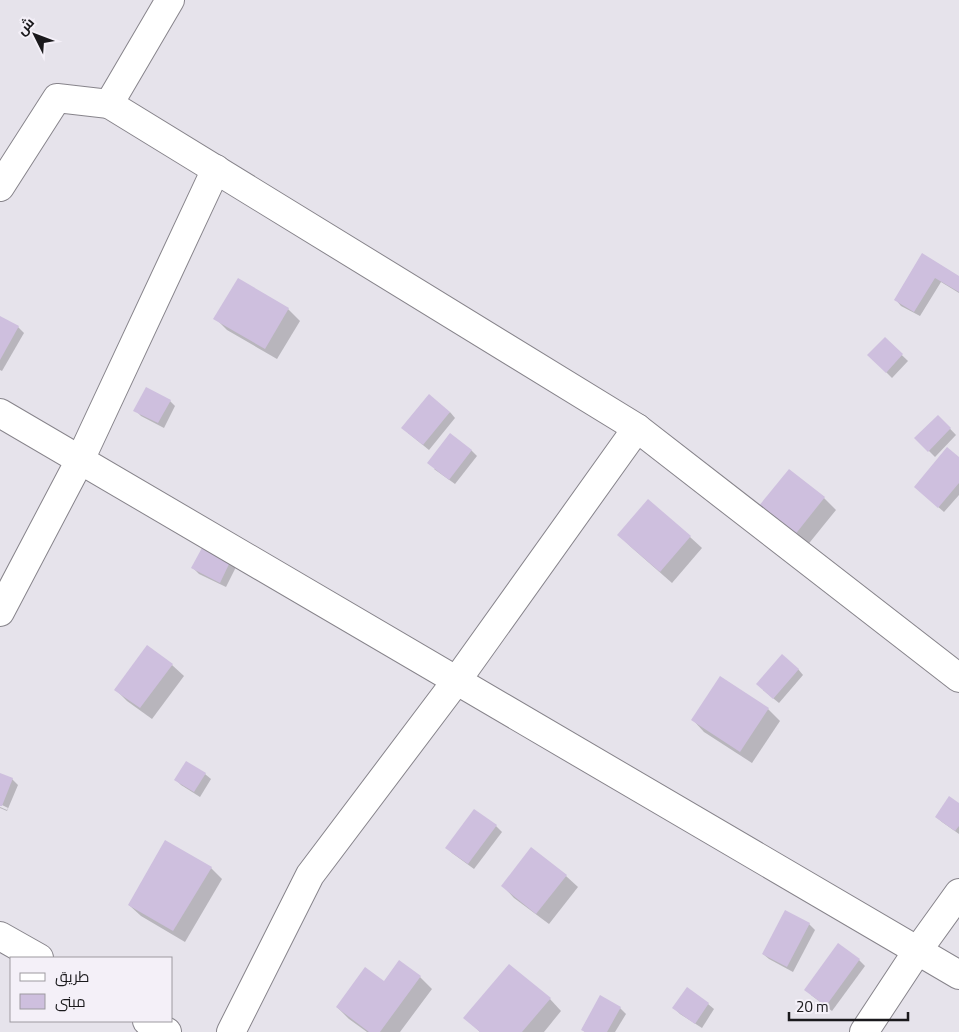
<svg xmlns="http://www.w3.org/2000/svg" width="959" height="1032" font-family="Georgia,Cairo,serif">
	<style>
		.shadow { fill: #0003 }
		.building { fill: #cebfde }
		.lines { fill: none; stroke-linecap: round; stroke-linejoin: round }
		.street-casing { stroke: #87848b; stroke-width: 30 }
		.street { stroke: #fff; stroke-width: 28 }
	</style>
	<rect width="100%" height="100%" fill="#e6e3eb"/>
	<g class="shadow">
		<path d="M 923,255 L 959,277 L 959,293 L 941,282 L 920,316 L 901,306 L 896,300 Z"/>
		<path d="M 288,309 L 300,321 L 277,359 L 227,330 L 215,318 Z"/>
		<path d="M 0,317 L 18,327 L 24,333 L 2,371 L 0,370 Z"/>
		<path d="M 885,339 L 908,361 L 892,378 L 869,355 Z"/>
		<path d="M 170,401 L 175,406 L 164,428 L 141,416 L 135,410 Z"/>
		<path d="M 450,412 L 455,418 L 429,450 L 408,433 Z"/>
		<path d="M 938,416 L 956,435 L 935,457 L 916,438 Z"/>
		<path d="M 471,450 L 477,456 L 455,484 L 434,469 Z"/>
		<path d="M 959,458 L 959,495 L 944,512 L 921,492 Z"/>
		<path d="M 789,471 L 824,498 L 836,510 L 806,547 L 760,507 Z"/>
		<path d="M 619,535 L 690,537 L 702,548 L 672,583 L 631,547 Z"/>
		<path d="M 203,547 L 236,567 L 226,587 L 199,574 L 193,568 Z"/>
		<path d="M 172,665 L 184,676 L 152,719 L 127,701 L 115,689 Z"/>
		<path d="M 798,669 L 803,675 L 779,703 L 763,690 Z"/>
		<path d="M 768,709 L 780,721 L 752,763 L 704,732 L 693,720 Z"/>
		<path d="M 0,774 L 12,779 L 18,785 L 7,811 L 0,808 L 0,807 L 7,810 L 8,808 L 0,804 Z"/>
		<path d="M 205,774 L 211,779 L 200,797 L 181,785 L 176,780 Z"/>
		<path d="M 959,805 L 959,834 L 942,822 L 936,817 Z"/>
		<path d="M 474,811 L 496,826 L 502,832 L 474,869 L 452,853 L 447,848 Z"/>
		<path d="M 211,868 L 222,879 L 185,942 L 141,916 L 129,905 Z"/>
		<path d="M 566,876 L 578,887 L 549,924 L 514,898 L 503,886 Z"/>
		<path d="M 809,924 L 815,930 L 793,972 L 769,959 L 763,954 Z"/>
		<path d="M 839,945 L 859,960 L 865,966 L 832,1011 L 811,995 Z"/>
		<path d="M 400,962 L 420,977 L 432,989 L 400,1032 L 367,1032 L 349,1019 L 337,1007 L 384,983 Z"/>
		<path d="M 509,965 L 550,999 L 561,1011 L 544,1032 L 480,1032 L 465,1018 Z"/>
		<path d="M 601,997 L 620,1008 L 626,1014 L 615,1032 L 585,1032 L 582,1029 Z"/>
		<path d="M 708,1004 L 714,1009 L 702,1028 L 680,1014 L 674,1008 Z"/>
	</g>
	<g class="building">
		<path d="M 922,253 L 959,276 L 959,292 L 935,278 L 914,312 L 894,300 Z"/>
		<path d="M 238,278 L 289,308 L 265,349 L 213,319 Z"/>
		<path d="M 0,316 L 19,326 L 0,360 Z"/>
		<path d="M 885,337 L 903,354 L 886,373 L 867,355 Z"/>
		<path d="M 146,387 L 171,400 L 158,423 L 133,411 Z"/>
		<path d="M 429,394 L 450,412 L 423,445 L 401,428 Z"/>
		<path d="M 938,415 L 951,428 L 928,452 L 914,438 Z"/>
		<path d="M 450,433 L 472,450 L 449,480 L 427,463 Z"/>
		<path d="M 947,447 L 959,457 L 959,483 L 938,508 L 914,487 Z"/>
		<path d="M 789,469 L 825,497 L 794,536 L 758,507 Z"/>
		<path d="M 648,499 L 691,536 L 660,572 L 617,535 Z"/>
		<path d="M 203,546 L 231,560 L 220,583 L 191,568 Z"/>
		<path d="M 147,645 L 173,664 L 140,708 L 114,690 Z"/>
		<path d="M 782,654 L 799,669 L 773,699 L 756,684 Z"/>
		<path d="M 720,676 L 769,708 L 740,752 L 691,720 Z"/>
		<path d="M 186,761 L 206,773 L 194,792 L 174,780 Z"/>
		<path d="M 0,773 L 13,778 L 2,806 L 0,806 Z"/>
		<path d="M 949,796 L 959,803 L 959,826 L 955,831 L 935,817 Z"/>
		<path d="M 474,809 L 497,825 L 468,864 L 445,848 Z"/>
		<path d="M 165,840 L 212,867 L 173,931 L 128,905 Z"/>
		<path d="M 531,847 L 567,875 L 536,914 L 501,886 Z"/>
		<path d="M 785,910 L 810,923 L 787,967 L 762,954 Z"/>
		<path d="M 838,943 L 860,959 L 826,1006 L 804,990 Z"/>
		<path d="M 399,960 L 421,976 L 380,1032 L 369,1032 L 336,1007 L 365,967 L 384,981 Z"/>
		<path d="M 509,964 L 551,998 L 522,1032 L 480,1032 L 463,1018 Z"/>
		<path d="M 687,987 L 709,1003 L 695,1024 L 672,1008 Z"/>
		<path d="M 600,995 L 621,1007 L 607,1032 L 585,1032 L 581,1030 Z"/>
	</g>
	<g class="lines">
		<defs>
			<g id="street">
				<path d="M 109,104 L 637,428 L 959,678"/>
				<path d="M 0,187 L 57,98 L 109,104 L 170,0"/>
				<path d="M 0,413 L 959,975"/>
				<path d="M 0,612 L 80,460 L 216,169"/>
				<path d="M 0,936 L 39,958"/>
				<path d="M 147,1021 L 167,1032"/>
				<path d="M 231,1032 L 310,875 L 457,680 L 637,428"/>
				<path d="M 864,1032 L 918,950 L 959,893"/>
			</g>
		</defs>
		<use href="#street" class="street-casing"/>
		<use href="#street" class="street"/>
	</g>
	<rect x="10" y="957" width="162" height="65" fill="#f4f0f8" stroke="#9d9aa0"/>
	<rect x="20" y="973" width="25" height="8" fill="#ffffff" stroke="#9d9aa0"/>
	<text x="55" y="982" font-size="15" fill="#1a191c">طريق</text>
	<rect x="20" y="994" width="25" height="15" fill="#cebfde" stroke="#9d9aa0"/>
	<text x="55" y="1007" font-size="15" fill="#1a191c">مبنى</text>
	<g transform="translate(35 35) rotate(312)" stroke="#f4f0f8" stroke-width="4" paint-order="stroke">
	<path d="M0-4L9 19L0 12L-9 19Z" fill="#1a191c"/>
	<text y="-8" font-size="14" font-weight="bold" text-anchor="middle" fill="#1a191c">ش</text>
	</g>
	<path d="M789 1012v8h119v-8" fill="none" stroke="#1a191c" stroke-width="2.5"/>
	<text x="796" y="1012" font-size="15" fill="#1a191c" stroke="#f4f0f8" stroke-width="4" paint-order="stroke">20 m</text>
</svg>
